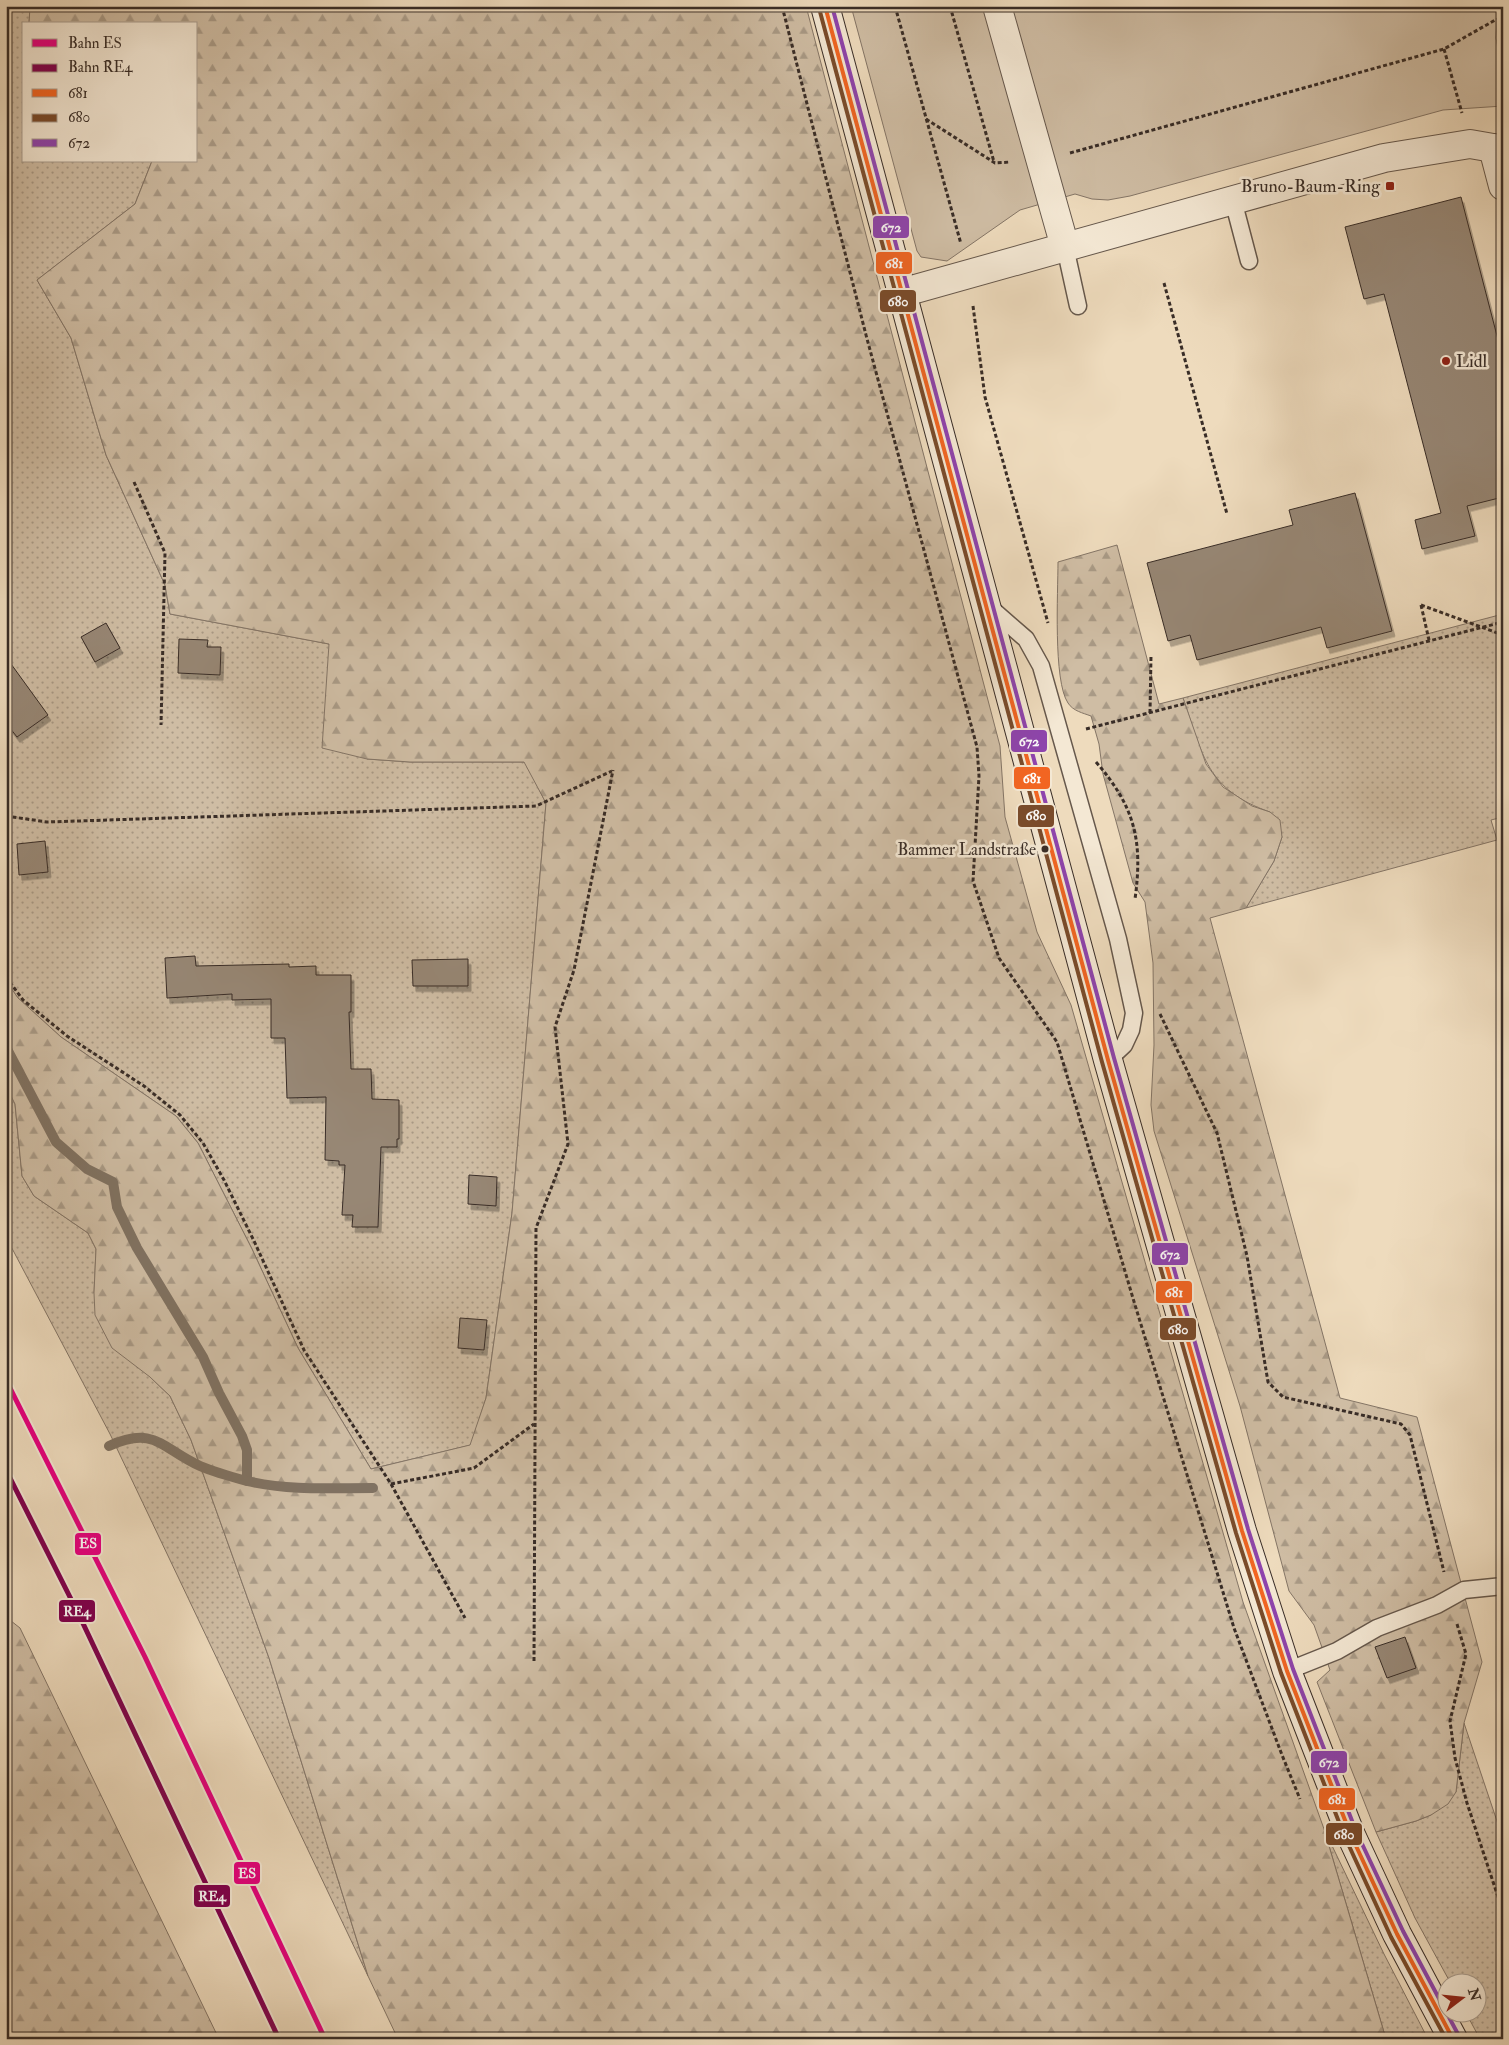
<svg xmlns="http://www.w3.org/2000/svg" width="1509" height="2045" font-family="'IM FELL Double Pica',serif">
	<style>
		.grass { fill: url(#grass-dots); stroke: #847566 }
		.forest { fill: url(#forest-firs); stroke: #847566 }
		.park { fill: #cfbda4; stroke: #847566 }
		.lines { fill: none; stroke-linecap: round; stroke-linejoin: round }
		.stream { stroke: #807262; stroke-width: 10 }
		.building { fill: #978775; stroke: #392d27; filter: url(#shadow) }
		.lane-casing { stroke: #66584c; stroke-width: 19 }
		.street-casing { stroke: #66584c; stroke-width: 30 }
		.secondary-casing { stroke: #392d27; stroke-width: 30 }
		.path { stroke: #392d27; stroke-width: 3; stroke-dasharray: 4 2.5; stroke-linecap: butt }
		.lane { stroke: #f4e8d4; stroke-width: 16 }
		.street { stroke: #f4e8d4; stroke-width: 28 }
		.secondary { stroke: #f4e8d4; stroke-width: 28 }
		.bus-1-casing { stroke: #f4e8d4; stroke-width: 8 }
		.bus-2-casing { stroke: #f4e8d4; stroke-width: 8 }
		.bus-3-casing { stroke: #f4e8d4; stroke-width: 8 }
		.bus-1 { stroke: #f26522; stroke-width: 4 }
		.bus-2 { stroke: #7a4b2a; stroke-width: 4 }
		.bus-3 { stroke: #8e44ad; stroke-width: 4 }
		.rail-1-casing { stroke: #f4e8d4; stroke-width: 9 }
		.rail-2-casing { stroke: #f4e8d4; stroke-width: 9 }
		.rail-1 { stroke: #e5007d; stroke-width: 5 }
		.rail-2 { stroke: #80004d; stroke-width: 5 }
		.poi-dot { fill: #8f2418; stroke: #f4e8d4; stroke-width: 2 }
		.bus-dot { fill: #392d27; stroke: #f4e8d4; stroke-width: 2 }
		.labels { text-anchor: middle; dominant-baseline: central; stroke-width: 5; stroke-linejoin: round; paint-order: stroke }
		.bus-label { font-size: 17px; fill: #392d27; stroke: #f4e8d4; text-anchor: end }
		.poi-label { font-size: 18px; fill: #392d27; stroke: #f4e8d4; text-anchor: end }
		.line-badge { stroke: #f4e8d4; stroke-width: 2 }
		.badge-label { font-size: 14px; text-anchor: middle; font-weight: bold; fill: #fff }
	</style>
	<defs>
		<pattern id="grass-dots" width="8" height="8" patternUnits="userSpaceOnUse" patternTransform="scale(1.25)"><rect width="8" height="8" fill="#cfbda4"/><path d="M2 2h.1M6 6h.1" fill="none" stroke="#a99a86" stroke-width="1.8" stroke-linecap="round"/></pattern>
		<pattern id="forest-firs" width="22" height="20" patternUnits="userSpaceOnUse" patternTransform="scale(1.25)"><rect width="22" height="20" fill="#cfbda4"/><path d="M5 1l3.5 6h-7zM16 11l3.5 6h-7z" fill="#a99a86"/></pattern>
		<filter id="shadow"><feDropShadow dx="3" dy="5.5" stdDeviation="0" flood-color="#0004"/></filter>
	</defs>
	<rect width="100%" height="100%" fill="#eedbbd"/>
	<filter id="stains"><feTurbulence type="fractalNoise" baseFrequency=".004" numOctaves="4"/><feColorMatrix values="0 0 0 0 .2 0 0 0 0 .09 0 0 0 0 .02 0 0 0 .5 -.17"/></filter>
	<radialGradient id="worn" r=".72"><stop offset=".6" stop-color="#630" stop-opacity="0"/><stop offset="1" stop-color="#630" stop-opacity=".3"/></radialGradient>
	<g class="grass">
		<path d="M 6,6 L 30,6 L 29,24 L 24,24 L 24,161 L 152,161 L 135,204 L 37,280 L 71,338 L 106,455 L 165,585 L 170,614 L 329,644 L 367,759 L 410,762 L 525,762 L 546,803 L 512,1213 L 486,1398 L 471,1445 L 371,1469 L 298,1348 L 252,1249 L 198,1143 L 176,1116 L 61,1037 L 18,998 L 6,981 Z"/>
		<path d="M 1503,614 L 1503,817 L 1491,820 L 1497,840 L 1246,908 L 1274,861 L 1282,837 L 1270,812 C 1206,790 1203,755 1183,698 Z"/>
		<path d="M 6,1086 L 15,1104 L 22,1176 L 34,1196 L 88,1233 L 96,1249 L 94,1293 L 150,1377 L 170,1396 L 191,1440 L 269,1658 L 368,1976 L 110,1434 L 6,1237 Z"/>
		<path d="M 1464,1723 L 1503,1839 L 1503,2039 L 1480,2039 L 1466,2013 L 1476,2012 L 1476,1982 L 1450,1982 L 1415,1918 L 1376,1832 L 1416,1821 L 1431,1815 L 1456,1792 Z"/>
		<path d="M 1324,1829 L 1384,1954 L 1428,2039 L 1386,2039 Z"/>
	</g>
	<g class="forest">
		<path d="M 30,6 L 806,6 L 1000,746 L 1005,817 L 1037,932 L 1071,1005 L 1243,1602 L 1324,1829 L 1386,2039 L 398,2039 L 368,1976 L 269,1658 L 191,1440 L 170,1396 L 150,1377 L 112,1348 L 95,1315 L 94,1293 L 96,1249 L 88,1233 L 34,1196 L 22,1176 L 15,1104 L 6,1086 L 6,981 L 18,998 L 61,1037 L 176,1116 L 198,1143 L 252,1249 L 298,1348 L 371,1469 L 470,1445 L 486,1398 L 512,1213 L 546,803 L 524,762 L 410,762 L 367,759 L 322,748 L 329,644 L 170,614 L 165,585 L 106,455 L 71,338 L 37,280 L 135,204 L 152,161 L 196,161 L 196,24 L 29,24 Z"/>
		<path d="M 1117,545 L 1159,704 L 1183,698 L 1206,764 L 1223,787 L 1252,806 L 1270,812 L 1280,820 L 1282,837 L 1274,861 L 1246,908 L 1210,918 L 1340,1398 L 1417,1417 L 1482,1662 L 1464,1723 L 1456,1792 L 1448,1804 L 1431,1815 L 1416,1821 L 1376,1832 L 1317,1682 L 1330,1670 L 1314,1625 L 1289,1591 L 1240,1406 L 1154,1131 L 1151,1105 L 1154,1045 L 1153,963 L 1145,902 L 1133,883 L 1103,774 L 1099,744 L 1091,716 C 1083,713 1073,711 1068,703 C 1053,681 1058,592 1058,562 Z"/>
		<path d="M 6,1617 L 20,1628 L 219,2039 L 6,2039 Z"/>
	</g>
	<path class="park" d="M 851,6 L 1503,6 L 1503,11 L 1497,19 L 1496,38 L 1503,77 L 1503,106 L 1443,110 L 1130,196 L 1108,200 L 1092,199 L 1075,194 L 1020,210 L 947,261 L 921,257 L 917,251 Z"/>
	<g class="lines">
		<g class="stream">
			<path d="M 6,1047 L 56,1142 L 87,1169 L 113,1182 L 117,1207 L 137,1248 L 203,1357 L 219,1393 L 242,1436 L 247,1450 L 247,1481"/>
			<path d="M 109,1446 C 155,1425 162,1449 200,1466 C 214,1472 232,1477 247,1481 C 290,1491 330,1488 373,1488"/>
		</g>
	</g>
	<g class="building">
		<path d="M 1461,197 L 1503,359 L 1503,497 L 1467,506 L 1475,536 L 1422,549 L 1415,520 L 1441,513 L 1384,294 L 1364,299 L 1345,227 Z"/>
		<path d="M 1355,493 L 1392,631 L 1327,648 L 1321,627 L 1197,660 L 1190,635 L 1168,641 L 1147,563 L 1293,525 L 1289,510 Z"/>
		<path d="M 106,623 L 120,648 L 95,662 L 81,637 Z"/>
		<path d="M 179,639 L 208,640 L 207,647 L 221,647 L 220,675 L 178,673 Z"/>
		<path d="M 6,657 L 48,715 L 17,737 L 6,723 Z"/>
		<path d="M 45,841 L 48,872 L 19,875 L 17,844 Z"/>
		<path d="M 195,956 L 196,966 L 289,964 L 289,967 L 316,966 L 316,975 L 351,975 L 351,1012 L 349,1012 L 351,1069 L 371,1069 L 372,1099 L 399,1100 L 399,1139 L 397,1139 L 397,1147 L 381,1147 L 378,1227 L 352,1227 L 353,1215 L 342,1215 L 345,1165 L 339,1165 L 339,1161 L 325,1160 L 326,1097 L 287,1098 L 285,1038 L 271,1038 L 271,999 L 232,1000 L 232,994 L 167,998 L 165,958 Z"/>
		<path d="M 468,959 L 468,986 L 413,986 L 412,960 Z"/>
		<path d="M 469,1175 L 497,1177 L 496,1206 L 468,1204 Z"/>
		<path d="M 460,1318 L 487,1320 L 484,1350 L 458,1348 Z"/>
		<path d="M 1405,1637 L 1416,1668 L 1387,1678 L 1375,1647 Z"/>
	</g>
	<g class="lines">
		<defs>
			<g id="lane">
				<path d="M 1233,200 L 1249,261"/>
				<path d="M 1065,247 L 1078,306"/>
				<path d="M 987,605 L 1026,639 L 1041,666 L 1118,939 L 1134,1013 L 1131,1030 L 1124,1045 L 1108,1060"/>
				<path d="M 1287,1671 L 1337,1651 L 1377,1628 L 1437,1605 L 1464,1590 L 1503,1586"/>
			</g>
			<g id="street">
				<path d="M 997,6 L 1065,247"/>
				<path d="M 1493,148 L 1503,186"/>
				<path d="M 901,293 L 1384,158 L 1470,144 L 1493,148"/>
			</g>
			<path id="secondary" d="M 825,6 L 1108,1060 L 1242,1531 L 1287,1671 L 1350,1833 L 1397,1934 L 1453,2039"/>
		</defs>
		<use href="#lane" class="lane-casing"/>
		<use href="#street" class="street-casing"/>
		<use href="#secondary" class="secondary-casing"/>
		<g class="path">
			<path d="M 782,6 L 866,335 L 977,747 L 979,776 L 973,881 L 999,958 L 1057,1042 L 1135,1305 L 1234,1628 L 1282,1755 L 1300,1799"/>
			<path d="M 895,6 L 961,244"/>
			<path d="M 950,6 L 994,162"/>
			<path d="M 1444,49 L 1462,113"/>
			<path d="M 926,119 L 995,163 L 1010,162"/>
			<path d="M 1070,153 L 1444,49 L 1497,19"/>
			<path d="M 1164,283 L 1227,514"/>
			<path d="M 973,306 L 985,397 L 1048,623"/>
			<path d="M 134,482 L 165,553 L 161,725"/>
			<path d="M 1421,605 L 1503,635"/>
			<path d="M 1421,605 L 1429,640"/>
			<path d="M 1150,713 L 1151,655"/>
			<path d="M 1086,729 L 1503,622"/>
			<path d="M 1096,762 C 1135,807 1143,841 1135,899"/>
			<path d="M 6,816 L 47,822 L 536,806 L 612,771"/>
			<path d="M 6,977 L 23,1000 L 67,1036 L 144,1086 L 180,1115 L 203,1143 L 224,1180 L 254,1241 L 304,1350 L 391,1484 L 465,1618"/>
			<path d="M 1160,1014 L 1217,1133 L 1247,1256 L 1268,1382 L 1283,1397 L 1401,1424 L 1410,1435 L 1444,1572"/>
			<path d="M 391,1484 L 474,1468 L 534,1424"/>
			<path d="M 1457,1624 L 1466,1654 L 1450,1721 L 1455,1758 L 1467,1803 L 1503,1912"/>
			<path d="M 534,1661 L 536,1228 L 568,1144 L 555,1027 L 574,970 L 613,770"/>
		</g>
		<use href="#lane" class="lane"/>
		<use href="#street" class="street"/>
		<use href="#secondary" class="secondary"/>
		<defs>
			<path id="bus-1" d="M 825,6 L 1108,1060 L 1242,1531 L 1287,1671 L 1350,1833 L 1397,1934 L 1453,2039"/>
			<path id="bus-2" d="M 819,8 L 1102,1062 L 1236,1533 L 1281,1673 L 1344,1835 L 1391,1937 L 1446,2039"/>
			<path id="bus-3" d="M 832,6 L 1114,1058 L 1248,1529 L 1293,1669 L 1356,1831 L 1403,1931 L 1459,2036"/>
		</defs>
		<use href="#bus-1" class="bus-1-casing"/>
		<use href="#bus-2" class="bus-2-casing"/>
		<use href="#bus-3" class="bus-3-casing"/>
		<use href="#bus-1" class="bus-1"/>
		<use href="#bus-2" class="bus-2"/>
		<use href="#bus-3" class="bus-3"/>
		<defs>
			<path id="rail-1" d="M 6,1380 L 145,1657 L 325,2039"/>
			<path id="rail-2" d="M 6,1470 L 80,1617 L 279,2039"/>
		</defs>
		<use href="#rail-1" class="rail-1-casing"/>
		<use href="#rail-2" class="rail-2-casing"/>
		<use href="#rail-1" class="rail-1"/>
		<use href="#rail-2" class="rail-2"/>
	</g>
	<g class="poi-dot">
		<rect x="1385" y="181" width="10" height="10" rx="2.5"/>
		<circle cx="1446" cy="361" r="5"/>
	</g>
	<circle class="bus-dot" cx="1045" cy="849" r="4.5"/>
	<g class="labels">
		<g class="bus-label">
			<text x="1036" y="849">Bammer Landstraße</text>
		</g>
		<g class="poi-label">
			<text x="1380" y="186">Bruno-Baum-Ring</text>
			<text x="1456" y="361" text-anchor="start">Lidl</text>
		</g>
	</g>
	<g class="line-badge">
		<rect x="872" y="215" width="38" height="24" rx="5" fill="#8e44ad"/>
		<rect x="875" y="251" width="38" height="24" rx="5" fill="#f26522"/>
		<rect x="879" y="289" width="38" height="24" rx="5" fill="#7a4b2a"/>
		<rect x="1010" y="729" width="38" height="24" rx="5" fill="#8e44ad"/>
		<rect x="1013" y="766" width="38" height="24" rx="5" fill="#f26522"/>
		<rect x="1017" y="804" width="38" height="24" rx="5" fill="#7a4b2a"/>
		<rect x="1151" y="1242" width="38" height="24" rx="5" fill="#8e44ad"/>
		<rect x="1155" y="1280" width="38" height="24" rx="5" fill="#f26522"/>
		<rect x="1159" y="1317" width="38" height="24" rx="5" fill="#7a4b2a"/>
		<rect x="74" y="1532" width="28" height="24" rx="5" fill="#e5007d"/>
		<rect x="58" y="1599" width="38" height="24" rx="5" fill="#80004d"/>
		<rect x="1310" y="1750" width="38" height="24" rx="5" fill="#8e44ad"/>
		<rect x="1318" y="1787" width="38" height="24" rx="5" fill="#f26522"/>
		<rect x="1325" y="1822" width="38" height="24" rx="5" fill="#7a4b2a"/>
		<rect x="233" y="1861" width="28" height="24" rx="5" fill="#e5007d"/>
		<rect x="193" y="1884" width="38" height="24" rx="5" fill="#80004d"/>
	</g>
	<g class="badge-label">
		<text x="891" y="232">672</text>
		<text x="894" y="268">681</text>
		<text x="898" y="306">680</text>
		<text x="1029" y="746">672</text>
		<text x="1032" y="783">681</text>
		<text x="1036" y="820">680</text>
		<text x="1170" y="1259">672</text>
		<text x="1174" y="1297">681</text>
		<text x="1178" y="1334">680</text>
		<text x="88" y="1548">ES</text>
		<text x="77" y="1616">RE4</text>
		<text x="1329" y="1767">672</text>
		<text x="1337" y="1804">681</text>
		<text x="1344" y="1839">680</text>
		<text x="247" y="1878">ES</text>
		<text x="212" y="1901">RE4</text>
	</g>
	<rect width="1509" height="2045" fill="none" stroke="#eedbbd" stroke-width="25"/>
	<rect x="8" y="8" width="1494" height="2030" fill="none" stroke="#392d27" stroke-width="2.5"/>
	<rect x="12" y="12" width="1484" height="2020" fill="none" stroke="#392d27"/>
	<rect x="22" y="22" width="175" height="140" fill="#f4e8d4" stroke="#a99d8f"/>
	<rect x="32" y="39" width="25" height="8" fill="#e5007d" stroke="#a99d8f"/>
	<text x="68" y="48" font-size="15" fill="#392d27">Bahn ES</text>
	<rect x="32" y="64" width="25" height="8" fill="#80004d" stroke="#a99d8f"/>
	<text x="68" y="72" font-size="15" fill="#392d27">Bahn RE4</text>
	<rect x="32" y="89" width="25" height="8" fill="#f26522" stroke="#a99d8f"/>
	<text x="68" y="98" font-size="15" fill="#392d27">681</text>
	<rect x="32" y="114" width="25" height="8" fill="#7a4b2a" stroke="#a99d8f"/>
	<text x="68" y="122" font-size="15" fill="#392d27">680</text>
	<rect x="32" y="139" width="25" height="8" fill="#8e44ad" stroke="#a99d8f"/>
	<text x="68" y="148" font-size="15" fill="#392d27">672</text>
	<g transform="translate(1462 1998) rotate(74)"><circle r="24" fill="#f4e8d4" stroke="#a99d8f"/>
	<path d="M0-4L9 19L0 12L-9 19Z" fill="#8f2418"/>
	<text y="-8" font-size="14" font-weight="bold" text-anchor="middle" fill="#392d27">N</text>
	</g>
	<rect width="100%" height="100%" filter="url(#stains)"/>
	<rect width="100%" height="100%" fill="url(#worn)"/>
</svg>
